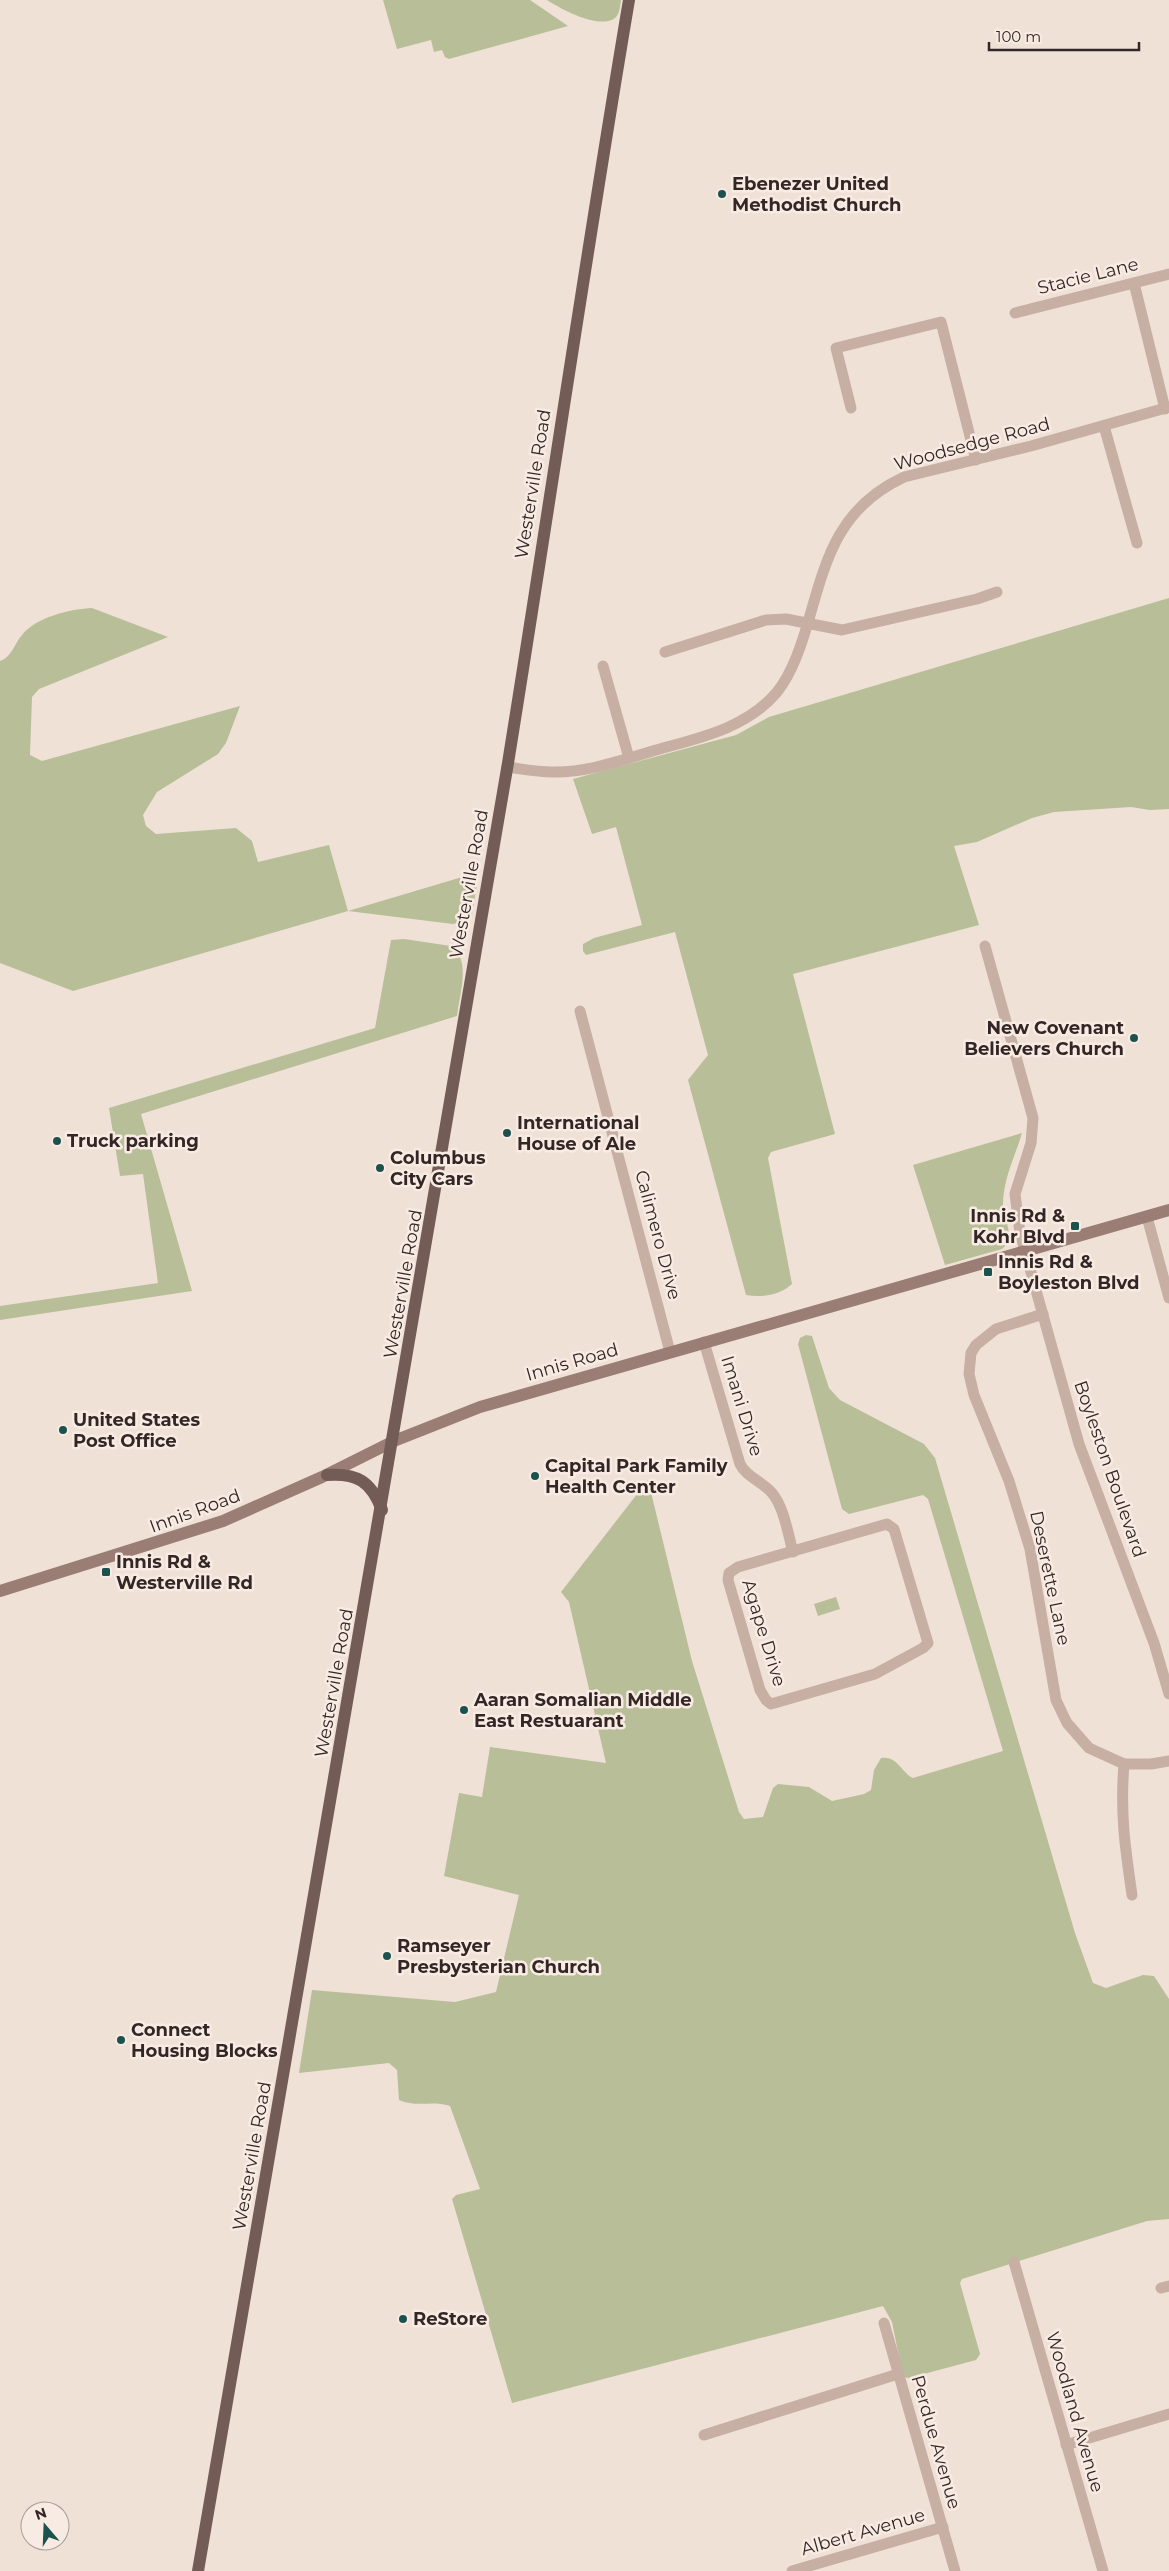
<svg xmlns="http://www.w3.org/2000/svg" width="1169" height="2571" font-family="Montserrat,sans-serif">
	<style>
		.green { fill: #b7be98 }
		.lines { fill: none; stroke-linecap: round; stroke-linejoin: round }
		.street { stroke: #c7afa4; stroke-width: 11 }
		.secondary { stroke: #9a7d75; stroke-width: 12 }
		.primary { stroke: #745c56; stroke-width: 12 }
		.poi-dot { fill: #1c524e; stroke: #f8ebe3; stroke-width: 2 }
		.labels { text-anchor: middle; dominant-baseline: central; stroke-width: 5; stroke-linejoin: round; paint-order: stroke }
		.poi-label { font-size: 18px; font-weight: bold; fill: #332725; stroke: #f8ebe3; text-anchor: start }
		.street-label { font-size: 18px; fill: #332725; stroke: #f8ebe3 }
	</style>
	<rect width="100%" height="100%" fill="#f0e1d7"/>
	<g class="green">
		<path d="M 383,0 L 530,0 L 568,26 L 449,59 L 445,57 L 442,50 L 434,52 L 431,40 L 397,49 Z"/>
		<path d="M 547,0 L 621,0 C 620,6 620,14 615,18 C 599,30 561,9 547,0 Z"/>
		<path d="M 1169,598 L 1169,809 L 1150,810 L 1131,807 L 1054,812 L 1032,818 L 977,842 L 954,846 L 979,925 L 793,974 L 835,1134 L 771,1152 L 768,1158 L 792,1284 C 780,1295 762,1298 746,1295 L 688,1080 L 708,1055 L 675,932 L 586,955 L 583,951 L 583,944 L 594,938 L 642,925 L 616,827 L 592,834 L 573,779 L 736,735 L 769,717 Z"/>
		<path d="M 92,608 L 168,637 L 39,689 L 32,697 L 30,755 L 42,761 L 240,706 L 226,743 L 218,754 L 157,792 L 143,815 L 146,826 L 156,834 L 236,828 L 252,841 L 258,862 L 329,845 L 348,911 L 479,872 L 472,914 L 462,922 L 453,924 L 348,911 L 73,991 L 0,963 L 0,661 C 11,658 15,643 22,635 C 36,617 71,609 92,608 Z"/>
		<path d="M 404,939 L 451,946 C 472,960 459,995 457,1016 L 141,1114 L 192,1291 L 0,1320 L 0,1306 L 158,1283 L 143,1174 L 120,1176 L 109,1108 L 375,1028 L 391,940 Z"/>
		<path d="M 1022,1133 C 1015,1157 1003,1179 1003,1205 C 1004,1219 1016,1238 1002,1249 L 945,1265 L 913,1165 Z"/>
		<path d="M 806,1335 L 812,1336 L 829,1388 L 840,1400 L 924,1444 L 935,1458 L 1075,1933 L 1093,1983 L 1106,1988 L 1143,1975 L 1154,1976 L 1169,1999 L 1169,2219 L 1147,2221 L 962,2279 L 960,2283 L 980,2354 L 976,2360 L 909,2378 L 903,2377 L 892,2322 L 883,2306 L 512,2403 L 452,2199 L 456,2195 L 480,2189 L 450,2106 C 431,2100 417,2108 399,2100 L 397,2070 L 389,2063 L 299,2073 L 312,1990 L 455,2002 L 496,1992 L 519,1895 L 444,1876 L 459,1793 L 482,1797 L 490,1747 L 606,1763 L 569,1602 L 561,1592 L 648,1480 L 692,1661 L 739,1812 L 744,1819 L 763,1817 L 773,1788 L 778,1784 L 809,1787 L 832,1801 L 864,1794 L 871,1790 L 874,1770 L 881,1758 C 897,1755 901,1772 913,1778 L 1003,1751 L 928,1499 L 923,1495 L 849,1514 L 842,1509 L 798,1344 L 800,1338 Z"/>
		<path d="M 836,1597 L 840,1609 L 818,1616 L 814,1604 Z"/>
	</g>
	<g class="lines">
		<g class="street">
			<path d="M 1134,283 L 1165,409"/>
			<path d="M 1015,313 L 1169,274"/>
			<path d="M 851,408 L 836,348 L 941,322 L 976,460"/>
			<path d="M 1104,426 L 1137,543"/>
			<path d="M 665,652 L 766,620 L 786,619 L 842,630 L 977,599 L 997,592"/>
			<path d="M 603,666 L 629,758"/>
			<path d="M 507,767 C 522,769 537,772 552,772 C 589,773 628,758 663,748 C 704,737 749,726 777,692 C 793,672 802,643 809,619 C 827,555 840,507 904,477 L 1031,446 L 1169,407"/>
			<path d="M 985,946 L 1033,1118 L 1031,1143 L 1015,1194 L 1020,1233 L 1079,1444 L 1154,1643 L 1169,1694"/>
			<path d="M 580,1011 L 670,1352"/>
			<path d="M 1147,1217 L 1169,1298"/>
			<path d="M 1043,1314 L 996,1329 L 976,1345 L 971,1353 L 969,1374 L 974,1395 L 1009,1481 L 1030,1549 L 1056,1700 L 1067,1723 L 1089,1748 L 1124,1764 L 1151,1764 L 1169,1761"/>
			<path d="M 704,1342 L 740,1464 C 747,1478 762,1481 772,1493 C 784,1507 788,1534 793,1552"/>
			<path d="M 887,1524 L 894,1529 L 928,1643 L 923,1648 L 875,1674 L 771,1704 L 766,1700 L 760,1690 L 728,1580 L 729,1573 L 738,1567 Z"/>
			<path d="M 1124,1764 C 1120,1813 1125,1847 1132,1895"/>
			<path d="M 1014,2262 L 1103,2571"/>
			<path d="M 1161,2288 L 1169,2286"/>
			<path d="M 884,2323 L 955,2571"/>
			<path d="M 704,2435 L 898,2374"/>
			<path d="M 1066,2445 L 1169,2414"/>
			<path d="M 792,2571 L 943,2527"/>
		</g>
		<path class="secondary" d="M 0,1591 L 223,1521 L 322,1477 L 394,1441 L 480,1407 L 1169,1210"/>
		<g class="primary">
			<path d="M 327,1475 C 357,1473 371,1481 382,1510"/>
			<path d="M 198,2571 C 303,1969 409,1367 508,763 C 549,509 586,254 629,0"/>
		</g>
	</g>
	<g class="poi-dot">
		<circle cx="722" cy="194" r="5"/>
		<circle cx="1134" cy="1038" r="5"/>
		<circle cx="507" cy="1133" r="5"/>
		<circle cx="57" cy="1141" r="5"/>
		<circle cx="380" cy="1168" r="5"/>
		<rect x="1070" y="1221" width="10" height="10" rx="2.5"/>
		<rect x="983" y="1267" width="10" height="10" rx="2.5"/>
		<circle cx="63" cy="1430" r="5"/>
		<circle cx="535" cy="1476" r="5"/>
		<rect x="101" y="1567" width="10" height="10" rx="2.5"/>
		<circle cx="464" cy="1710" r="5"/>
		<circle cx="387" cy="1956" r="5"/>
		<circle cx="121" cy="2040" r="5"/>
		<circle cx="403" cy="2319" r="5"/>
	</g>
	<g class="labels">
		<g class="poi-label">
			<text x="732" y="184">Ebenezer United<tspan x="732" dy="21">Methodist Church</tspan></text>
			<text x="1124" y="1028" text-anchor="end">New Covenant<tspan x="1124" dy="21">Believers Church</tspan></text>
			<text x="517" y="1123">International<tspan x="517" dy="21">House of Ale</tspan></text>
			<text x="67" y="1141">Truck parking</text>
			<text x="390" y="1158">Columbus<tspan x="390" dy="21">City Cars</tspan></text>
			<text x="1065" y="1216" text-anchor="end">Innis Rd &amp;<tspan x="1065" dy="21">Kohr Blvd</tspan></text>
			<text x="998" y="1262">Innis Rd &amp;<tspan x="998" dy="21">Boyleston Blvd</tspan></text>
			<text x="73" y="1420">United States<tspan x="73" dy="21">Post Office</tspan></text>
			<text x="545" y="1466">Capital Park Family<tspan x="545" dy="21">Health Center</tspan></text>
			<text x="116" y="1562">Innis Rd &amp;<tspan x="116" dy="21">Westerville Rd</tspan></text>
			<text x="474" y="1700">Aaran Somalian Middle<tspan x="474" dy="21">East Restuarant</tspan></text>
			<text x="397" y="1946">Ramseyer<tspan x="397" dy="21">Presbysterian Church</tspan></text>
			<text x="131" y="2030">Connect<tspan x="131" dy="21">Housing Blocks</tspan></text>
			<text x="413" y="2319">ReStore</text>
		</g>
		<g class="street-label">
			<text transform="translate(1088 276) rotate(-14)">Stacie Lane</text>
			<text transform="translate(972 444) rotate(-15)">Woodsedge Road</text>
			<text transform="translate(533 484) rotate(-81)">Westerville Road</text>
			<text transform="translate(469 884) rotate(-80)">Westerville Road</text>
			<text transform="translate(658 1235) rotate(75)">Calimero Drive</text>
			<text transform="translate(403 1284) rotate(-80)">Westerville Road</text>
			<text transform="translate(572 1362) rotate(-16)">Innis Road</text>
			<text transform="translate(742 1406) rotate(73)">Imani Drive</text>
			<text transform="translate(1110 1469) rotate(71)">Boyleston Boulevard</text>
			<text transform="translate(195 1511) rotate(-20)">Innis Road</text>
			<text transform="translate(1050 1578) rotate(78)">Deserette Lane</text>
			<text transform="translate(764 1633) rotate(73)">Agape Drive</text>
			<text transform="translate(334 1683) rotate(-80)">Westerville Road</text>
			<text transform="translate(252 2156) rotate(-80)">Westerville Road</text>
			<text transform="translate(1075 2412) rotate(74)">Woodland Avenue</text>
			<text transform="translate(936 2442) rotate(74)">Perdue Avenue</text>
			<text transform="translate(863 2532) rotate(-16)">Albert Avenue</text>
		</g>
	</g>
	<g transform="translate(45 2526) rotate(341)"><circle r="24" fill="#f8ebe3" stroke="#a99d97"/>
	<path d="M0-4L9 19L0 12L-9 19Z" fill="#1c524e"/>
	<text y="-8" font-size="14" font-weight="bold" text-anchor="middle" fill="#332725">N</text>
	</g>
	<path d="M989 42v8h150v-8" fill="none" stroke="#332725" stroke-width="2.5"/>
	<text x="996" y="42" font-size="15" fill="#332725" stroke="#f8ebe3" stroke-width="4" paint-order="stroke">100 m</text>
</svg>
